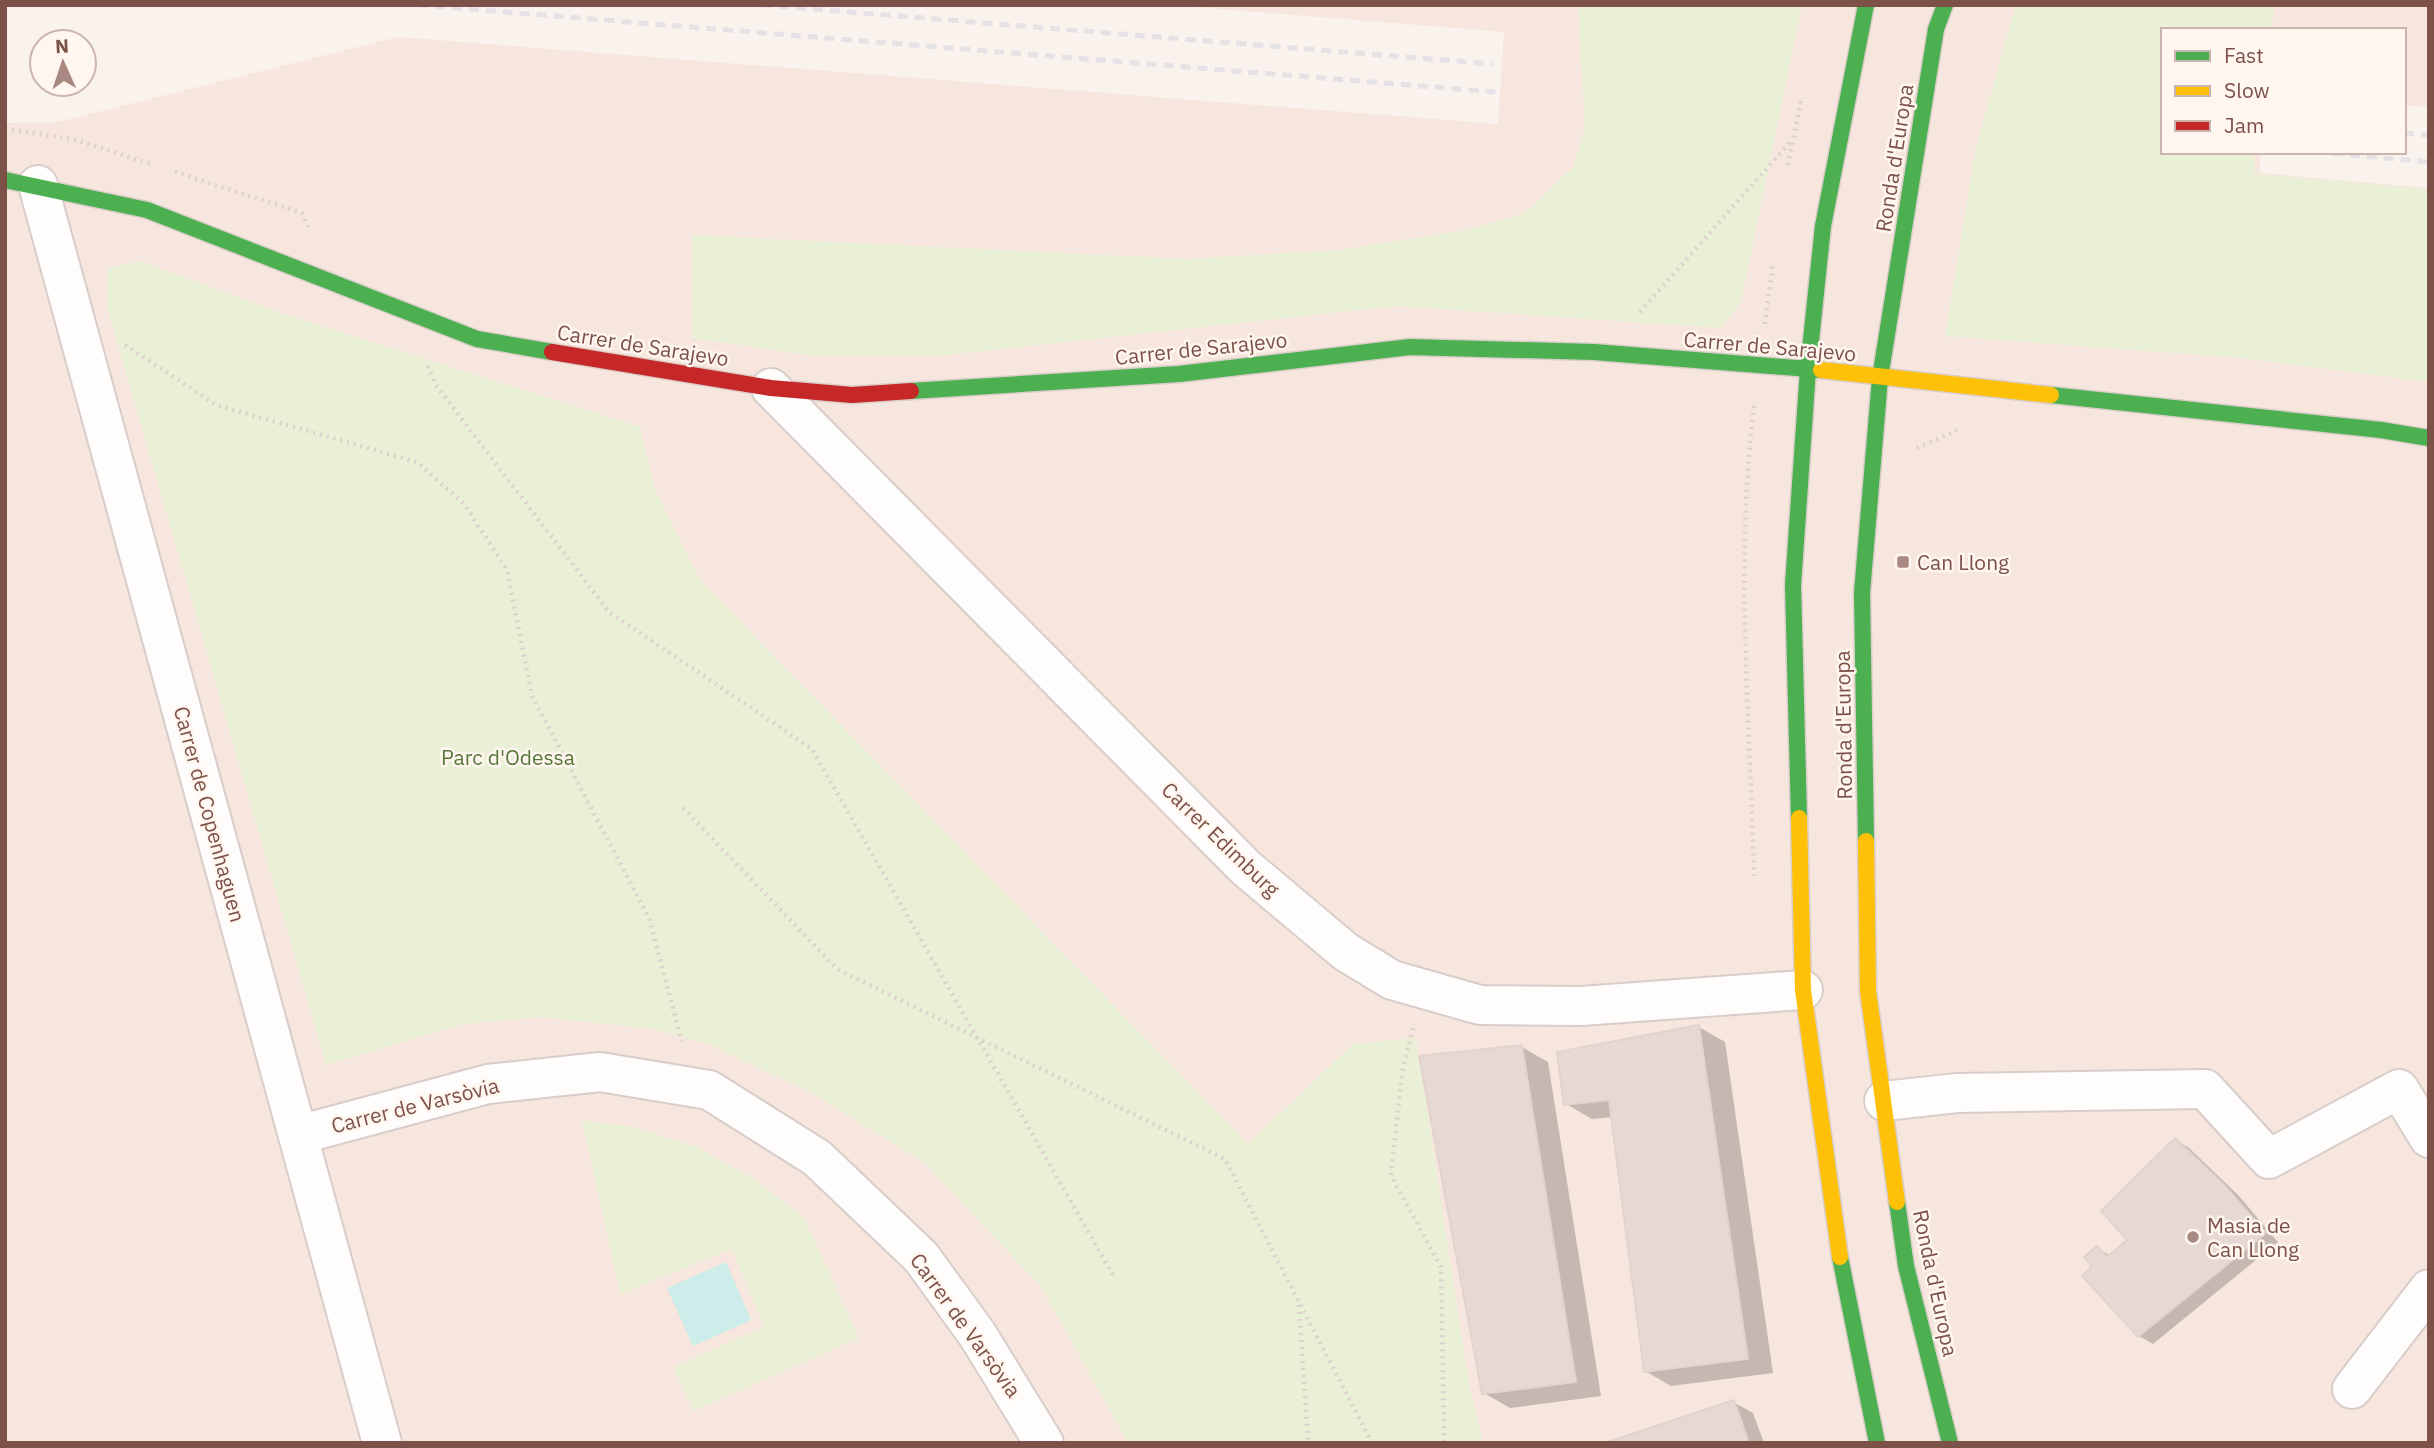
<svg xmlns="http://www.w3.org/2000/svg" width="2434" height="1448" font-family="'IBM Plex Sans',sans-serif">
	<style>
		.residential { fill: #f6e6dd }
		.green { fill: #eaf0d6 }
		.water { fill: #ccedea }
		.shadow { fill: #0003 }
		.building { fill: #e6d8d3; stroke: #e3d3ce; stroke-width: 2 }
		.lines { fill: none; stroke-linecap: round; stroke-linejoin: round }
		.street-casing { stroke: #d8cdca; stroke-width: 42 }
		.fast-casing { stroke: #daceca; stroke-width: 19 }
		.slow-casing { stroke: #daceca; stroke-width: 19 }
		.jam-casing { stroke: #daceca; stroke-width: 19 }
		.path { stroke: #dcd0cd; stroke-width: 4.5; stroke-dasharray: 2 5; stroke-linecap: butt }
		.street { stroke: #fefdfc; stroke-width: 38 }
		.fast { stroke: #4caf50; stroke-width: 16 }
		.slow { stroke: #ffc107; stroke-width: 16 }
		.jam { stroke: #c62828; stroke-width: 16 }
		.rail { stroke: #e5e2e6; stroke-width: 5; stroke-dasharray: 10 7; stroke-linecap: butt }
		.poi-dot { fill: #a88982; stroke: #fff6f0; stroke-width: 2.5 }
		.labels { text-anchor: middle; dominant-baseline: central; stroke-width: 5; stroke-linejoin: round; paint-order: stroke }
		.street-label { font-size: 21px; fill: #7c5148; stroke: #fff6f0 }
		.poi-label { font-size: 21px; fill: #7c5148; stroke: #fff6f0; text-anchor: start }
		.park-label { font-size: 21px; fill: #577739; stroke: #fff6f0 }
	</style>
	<rect width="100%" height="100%" fill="#f9f2ed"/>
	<path class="residential" d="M 1170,5 L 2429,5 L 2429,107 L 2404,105 L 2404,30 L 2163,30 L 2163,152 L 2261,152 L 2259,173 L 2429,188 L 2429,1443 L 5,1443 L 5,123 L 54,123 L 398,37 L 1498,124 L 1504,32 Z"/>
	<g class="green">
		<path d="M 1578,5 L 1802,5 L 1741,302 L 1721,328 L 1396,306 L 947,355 L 814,356 L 692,338 L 692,235 L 1186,259 L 1340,250 L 1466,230 L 1525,213 L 1573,167 L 1585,129 Z"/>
		<path d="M 2016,5 L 2275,5 L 2271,30 L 2163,30 L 2163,152 L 2255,152 L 2254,174 L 2429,189 L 2429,382 L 2241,358 L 1945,336 L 1976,147 Z"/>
		<path d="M 140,261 L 284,314 L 640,427 L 655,489 L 699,579 L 1248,1144 L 1353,1044 L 1416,1038 L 1469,1384 L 1483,1443 L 1128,1443 L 1042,1288 L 925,1163 L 815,1095 L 709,1044 L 653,1029 L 540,1017 L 463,1024 L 326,1065 L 107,307 L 108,268 Z"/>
		<path d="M 582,1120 L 633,1127 L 696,1147 L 753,1178 L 804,1218 L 859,1338 L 693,1411 L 673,1367 L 764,1327 L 732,1249 L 620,1294 Z"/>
	</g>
	<path class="water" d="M 726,1262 L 751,1320 L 693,1346 L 667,1288 Z"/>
	<g class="shadow">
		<path d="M 1699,1027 L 1725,1042 L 1773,1373 L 1671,1386 L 1645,1371 L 1613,1117 L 1592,1119 L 1566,1104 Z"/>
		<path d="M 1522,1047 L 1548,1062 L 1601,1396 L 1510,1408 L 1484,1393 Z"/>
		<path d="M 2175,1140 L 2188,1147 L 2238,1195 L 2278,1242 L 2153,1344 L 2139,1336 L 2097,1248 L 2111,1256 L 2129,1240 Z"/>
		<path d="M 1733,1402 L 1753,1413 L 1764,1443 L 1610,1443 Z"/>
	</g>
	<g class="building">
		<path d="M 1699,1025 L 1748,1359 L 1644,1372 L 1609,1100 L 1564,1105 L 1557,1052 Z"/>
		<path d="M 1522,1045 L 1576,1382 L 1482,1394 L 1419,1056 Z"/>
		<path d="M 2175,1138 L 2224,1185 L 2266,1233 L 2138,1337 L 2082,1276 L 2092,1266 L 2084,1257 L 2097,1246 L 2107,1257 L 2127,1240 L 2101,1211 Z"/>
		<path d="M 1734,1400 L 1749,1443 L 1605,1443 Z"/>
	</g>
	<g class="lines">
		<defs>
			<g id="street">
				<path d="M 38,185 L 382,1443"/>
				<path d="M 771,388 L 1246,868 L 1346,952 L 1392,980 L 1480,1005 L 1581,1006 L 1803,990"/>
				<path d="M 1884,1101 L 1957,1093 L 2205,1089 L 2269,1159 L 2399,1089 L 2429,1138"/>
				<path d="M 298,1135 L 488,1084 L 600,1072 L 709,1090 L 817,1158 L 921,1257 L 977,1334 L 1044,1443"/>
				<path d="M 2352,1389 L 2429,1289"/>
			</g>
			<g id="fast">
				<path d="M 5,180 L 147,210 L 477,339 L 552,352"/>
				<path d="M 911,391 L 1179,374 L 1410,347 L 1594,352 L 1821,370"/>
				<path d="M 2051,395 L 2381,430 L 2429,438"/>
				<path d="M 1799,818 L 1793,585 L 1808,369 L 1823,226 L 1866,5"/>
				<path d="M 1866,841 L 1862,593 L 1880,378 L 1936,29 L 1945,5"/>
				<path d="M 1897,1202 L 1906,1266 L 1950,1443"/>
				<path d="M 1840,1257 L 1877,1443"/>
			</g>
			<g id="slow">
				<path d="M 1821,370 L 2051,395"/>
				<path d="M 1799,818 L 1803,990 L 1840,1257"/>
				<path d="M 1866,841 L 1868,991 L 1897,1202"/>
			</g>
			<path id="jam" d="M 552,352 L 771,388 L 852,395 L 911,391"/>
		</defs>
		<use href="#street" class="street-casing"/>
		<use href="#fast" class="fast-casing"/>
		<use href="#slow" class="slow-casing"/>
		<use href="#jam" class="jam-casing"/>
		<g class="path">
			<path d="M 5,129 L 73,139 L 154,165"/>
			<path d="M 1788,165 L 1801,101"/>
			<path d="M 175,172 L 302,213 L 308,227"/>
			<path d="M 1640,312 L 1792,140"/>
			<path d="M 1765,324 L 1773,263"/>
			<path d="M 125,345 L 216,405 L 417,462 L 464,504 L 507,570 L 532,696 L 649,918 L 682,1042"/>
			<path d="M 428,366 L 435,384 L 609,612 L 812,749 L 1113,1275"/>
			<path d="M 1754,406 C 1735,561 1750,720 1754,876"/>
			<path d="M 1917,448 L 1960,429"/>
			<path d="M 683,808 L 837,969 L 1225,1159 L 1372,1443"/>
			<path d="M 1413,1028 L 1402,1073 L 1391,1176 L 1441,1267 L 1444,1443"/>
			<path d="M 1299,1305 L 1308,1442"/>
		</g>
		<use href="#street" class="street"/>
		<use href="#fast" class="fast"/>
		<use href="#slow" class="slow"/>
		<use href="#jam" class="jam"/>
		<g class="rail">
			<path d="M 418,5 L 1496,92"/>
			<path d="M 762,5 L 1493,64"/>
			<path d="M 2404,133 L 2429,135"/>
			<path d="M 2316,152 L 2429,162"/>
		</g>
	</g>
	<g class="poi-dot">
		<rect x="1896" y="555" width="14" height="14" rx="3.5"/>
		<circle cx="2193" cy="1237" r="7"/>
	</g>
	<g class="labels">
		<g class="street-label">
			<text transform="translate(1894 158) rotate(-81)">Ronda d'Europa</text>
			<text transform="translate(643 345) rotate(9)">Carrer de Sarajevo</text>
			<text transform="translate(1770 346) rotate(5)">Carrer de Sarajevo</text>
			<text transform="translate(1201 348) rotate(-6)">Carrer de Sarajevo</text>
			<text transform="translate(1843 725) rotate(-91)">Ronda d'Europa</text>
			<text transform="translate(210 814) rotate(75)">Carrer de Copenhaguen</text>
			<text transform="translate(1221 839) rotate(44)">Carrer Edimburg</text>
			<text transform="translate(415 1105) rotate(-14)">Carrer de Varsòvia</text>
			<text transform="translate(1936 1283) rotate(78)">Ronda d'Europa</text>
			<text transform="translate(966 1325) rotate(54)">Carrer de Varsòvia</text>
		</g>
		<g class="poi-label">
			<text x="1917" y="562">Can Llong</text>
			<text x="2207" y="1225">Masia de<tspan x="2207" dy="24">Can Llong</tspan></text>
		</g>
		<g class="park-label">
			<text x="508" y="757">Parc d'Odessa</text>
		</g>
	</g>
	<rect width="2434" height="1448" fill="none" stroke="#7c5148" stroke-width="14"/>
	<rect x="2161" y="28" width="245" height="126" fill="#fff6f0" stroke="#cbb4ad" stroke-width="2"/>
	<rect x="2175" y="51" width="35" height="10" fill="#4caf50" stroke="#cbb4ad" stroke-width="2"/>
	<text x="2224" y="63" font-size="21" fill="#7c5148">Fast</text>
	<rect x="2175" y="86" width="35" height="10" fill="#ffc107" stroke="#cbb4ad" stroke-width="2"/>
	<text x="2224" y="98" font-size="21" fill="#7c5148">Slow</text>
	<rect x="2175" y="121" width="35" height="10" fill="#c62828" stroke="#cbb4ad" stroke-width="2"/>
	<text x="2224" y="133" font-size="21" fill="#7c5148">Jam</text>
	<g transform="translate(63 63) rotate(357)"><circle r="33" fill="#fff6f0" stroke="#cbb4ad" stroke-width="2"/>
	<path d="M0-5L12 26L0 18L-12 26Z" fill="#a88982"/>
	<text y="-10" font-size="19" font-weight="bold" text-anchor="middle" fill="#7c5148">N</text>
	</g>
</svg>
